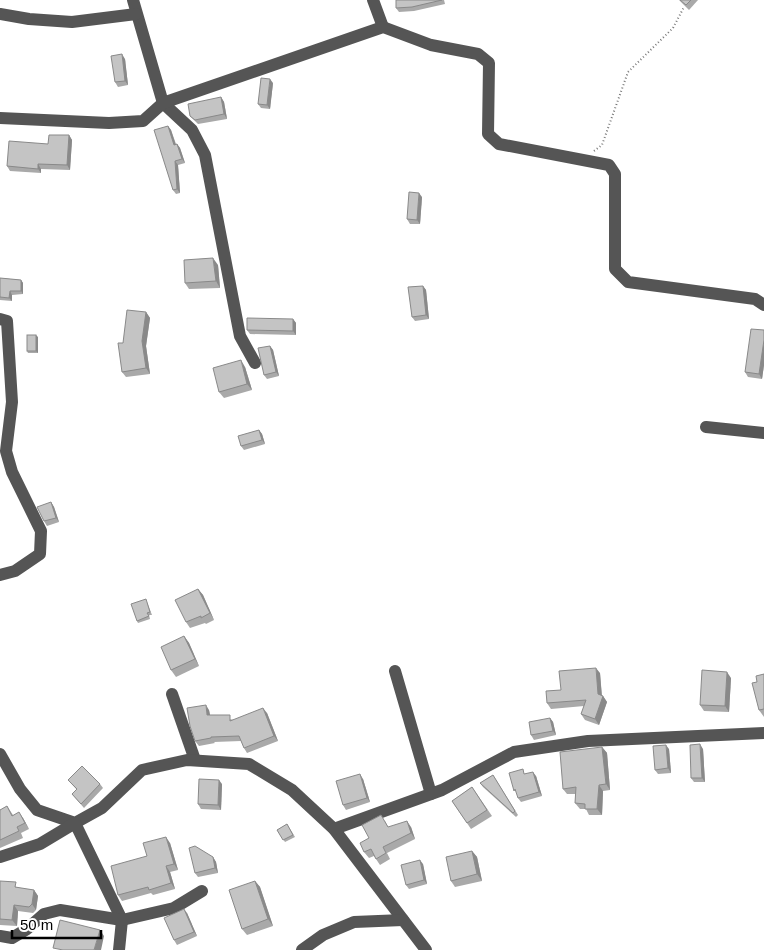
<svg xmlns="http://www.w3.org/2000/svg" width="764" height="950" font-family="Arial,sans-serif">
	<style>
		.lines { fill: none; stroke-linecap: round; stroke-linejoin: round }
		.path { stroke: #777; stroke-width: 2; stroke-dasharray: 1 2.5; stroke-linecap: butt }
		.minor { stroke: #555; stroke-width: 12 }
		.wall { fill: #a9a9a9 }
		.shaded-wall { fill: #898989 }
		.building { fill: #c4c4c4; stroke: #898989 }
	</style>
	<rect width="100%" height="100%" fill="#fff"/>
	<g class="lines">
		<path class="path" d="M 594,151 L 602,145 L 628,72 L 673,28 L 684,7"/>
		<g class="minor">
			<path d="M 133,0 L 163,103 L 192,130 L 205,155 L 240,336 L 255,363"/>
			<path d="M 373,0 L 383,27"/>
			<path d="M 0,14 L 29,19 L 72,22 L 136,14"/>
			<path d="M 0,118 L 109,123 L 143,121 L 163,103 L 383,27 L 431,45 L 478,54 L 489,63 L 488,134 L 499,144 L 609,165 L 615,174 L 615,269 L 628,282 L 755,299 L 764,305"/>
			<path d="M 0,319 L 7,321 L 12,402 L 6,451 L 12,472 L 41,531 L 40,554 L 15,571 L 0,575"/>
			<path d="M 706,427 L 764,433"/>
			<path d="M 395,671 L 431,794"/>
			<path d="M 172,694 L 195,760"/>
			<path d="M 0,754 L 20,789 L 37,810 L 75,823 L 102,808 L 142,770 L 187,760 L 249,764 L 292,790 L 334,829 L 426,950"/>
			<path d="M 334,829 L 442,790 L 514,752 L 588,741 L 764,733"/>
			<path d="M 0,857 L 40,844 L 75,823 L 122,920 L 119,950"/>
			<path d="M 0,936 L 12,938 L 27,929 L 44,914 L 60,910 L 122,920 L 174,908 L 202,891"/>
			<path d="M 302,950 L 323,935 L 354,922 L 403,920"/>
		</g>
	</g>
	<g class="wall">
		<path d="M 396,0 L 444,0 L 445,4 L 414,11 L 399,12 L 396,8 Z"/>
		<path d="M 679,0 L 698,0 L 689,10 Z"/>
		<path d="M 125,59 L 128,85 L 118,87 L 115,82 Z"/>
		<path d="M 273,83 L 270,109 L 261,108 L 258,104 Z"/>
		<path d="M 221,97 L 224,102 L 227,119 L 198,124 L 190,116 Z"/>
		<path d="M 168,126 L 171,130 L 176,144 L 177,144 L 180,148 L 185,163 L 178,165 L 180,193 L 176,194 L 173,190 Z"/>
		<path d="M 69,135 L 72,140 L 70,170 L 41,169 L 41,173 L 10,171 L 7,166 L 48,144 Z"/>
		<path d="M 422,197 L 420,224 L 410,224 L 407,219 Z"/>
		<path d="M 218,265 L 220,288 L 189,289 L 185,283 Z"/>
		<path d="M 0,278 L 21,280 L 23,283 L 23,294 L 12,295 L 12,301 L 0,300 Z"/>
		<path d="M 423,286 L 426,290 L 429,319 L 415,321 L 412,317 Z"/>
		<path d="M 146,312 L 150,318 L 146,346 L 150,374 L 126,377 L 122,372 L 123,343 Z"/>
		<path d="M 293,319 L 296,323 L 296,335 L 250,334 L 247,330 Z"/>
		<path d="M 764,330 L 764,365 L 762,379 L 748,377 L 745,372 Z"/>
		<path d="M 38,337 L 38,353 L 28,353 L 27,351 Z"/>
		<path d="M 270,346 L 273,350 L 279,376 L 267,379 L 264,375 Z"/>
		<path d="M 245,367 L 252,390 L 224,398 L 219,392 Z"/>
		<path d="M 259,430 L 262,434 L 265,444 L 244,450 L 241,446 Z"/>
		<path d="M 51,502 L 54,507 L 59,522 L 47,526 L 44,521 Z"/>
		<path d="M 198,589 L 203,595 L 214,620 L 206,624 L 205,623 L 190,628 L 186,622 Z"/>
		<path d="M 147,602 L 152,615 L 149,615 L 150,619 L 138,623 L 137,621 Z"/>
		<path d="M 184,636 L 189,643 L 199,666 L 176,677 L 171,670 Z"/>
		<path d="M 600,673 L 602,696 L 603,696 L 607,702 L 599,725 L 585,720 L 581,714 L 584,706 L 551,709 L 547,703 L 561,690 Z"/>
		<path d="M 764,674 L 764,717 L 759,710 L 757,682 Z"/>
		<path d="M 731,678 L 729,712 L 704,711 L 700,705 Z"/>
		<path d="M 209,710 L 210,715 L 234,720 L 267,713 L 278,741 L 247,753 L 244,748 L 241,741 L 214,742 L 215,743 L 199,746 L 195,741 Z"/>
		<path d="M 550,718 L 553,722 L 556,735 L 534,740 L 531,735 Z"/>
		<path d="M 602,747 L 607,753 L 610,790 L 603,791 L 602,815 L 589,815 L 586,809 L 580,809 L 575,803 L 576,794 L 567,794 L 563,789 Z"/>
		<path d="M 669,749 L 671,773 L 658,774 L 655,770 Z"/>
		<path d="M 703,749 L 705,782 L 694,782 L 691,778 Z"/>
		<path d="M 526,774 L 536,776 L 542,796 L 521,802 L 518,798 Z"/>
		<path d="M 493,775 L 518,815 L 516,817 L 483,787 L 480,783 Z"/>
		<path d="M 363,779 L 370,802 L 346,810 L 343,805 Z"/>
		<path d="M 68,780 L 100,784 L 103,788 L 84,808 L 72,794 L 77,790 Z"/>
		<path d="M 222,784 L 221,810 L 201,809 L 198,804 Z"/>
		<path d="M 472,787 L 492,816 L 471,829 L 452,801 Z"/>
		<path d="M 7,806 L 13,815 L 23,818 L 29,829 L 21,833 L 23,838 L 0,848 L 0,810 Z"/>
		<path d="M 385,821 L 388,827 L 411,827 L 415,839 L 387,853 L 390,859 L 380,865 L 374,856 L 369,858 L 364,852 L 369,838 Z"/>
		<path d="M 287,824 L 295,837 L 285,842 L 277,830 Z"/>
		<path d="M 170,843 L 178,870 L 170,872 L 175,889 L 153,895 L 151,893 L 122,901 L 118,895 L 147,856 Z"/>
		<path d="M 472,851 L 477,857 L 482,881 L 455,887 L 451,881 Z"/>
		<path d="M 213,857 L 216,862 L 218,873 L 198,877 L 195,873 Z"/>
		<path d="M 423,864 L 427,884 L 409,889 L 406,885 Z"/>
		<path d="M 0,881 L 19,888 L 34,890 L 38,896 L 36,910 L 33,913 L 18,911 L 17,926 L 0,925 Z"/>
		<path d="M 255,881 L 260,887 L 273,926 L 247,935 L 242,929 Z"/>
		<path d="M 187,913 L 197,936 L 177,945 L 174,940 Z"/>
	</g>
	<g class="shaded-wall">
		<path d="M 122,54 L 125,59 L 128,85 L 125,81 Z"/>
		<path d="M 270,79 L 273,83 L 270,109 L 267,105 Z"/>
		<path d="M 221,97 L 224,102 L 227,119 L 224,114 Z"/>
		<path d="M 168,126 L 171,130 L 177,149 L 174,145 Z"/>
		<path d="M 69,135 L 72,140 L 70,170 L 67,165 Z"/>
		<path d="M 177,144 L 180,148 L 185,163 L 182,159 Z"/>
		<path d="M 175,161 L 178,165 L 180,193 L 177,189 Z"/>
		<path d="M 38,164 L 41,169 L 41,173 L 38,169 Z"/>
		<path d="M 419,193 L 422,197 L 420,224 L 417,220 Z"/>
		<path d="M 213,258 L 218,265 L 220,288 L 216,281 Z"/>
		<path d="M 21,280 L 23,283 L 23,294 L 21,291 Z"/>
		<path d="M 423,286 L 426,290 L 429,319 L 426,315 Z"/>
		<path d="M 10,291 L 12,295 L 12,301 L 9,298 Z"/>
		<path d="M 146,312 L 150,318 L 146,346 L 150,374 L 146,368 L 142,341 Z"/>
		<path d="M 293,319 L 296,323 L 296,335 L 293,331 Z"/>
		<path d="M 36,335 L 38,337 L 38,353 L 36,351 Z"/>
		<path d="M 764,340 L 764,365 L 762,379 L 759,374 Z"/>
		<path d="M 270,346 L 273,350 L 279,376 L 276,372 Z"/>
		<path d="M 241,360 L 245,367 L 252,390 L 247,384 Z"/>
		<path d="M 259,430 L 262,434 L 265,444 L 262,440 Z"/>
		<path d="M 51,502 L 54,507 L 59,522 L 56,518 Z"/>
		<path d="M 198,589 L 203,595 L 214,620 L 210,613 Z"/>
		<path d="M 184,636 L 189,643 L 199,666 L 195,659 Z"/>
		<path d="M 596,668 L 600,673 L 602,699 L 603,696 L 607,702 L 599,725 L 595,719 L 598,694 Z"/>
		<path d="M 727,672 L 731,678 L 729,712 L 725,706 Z"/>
		<path d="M 206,705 L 209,710 L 211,721 L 207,715 Z"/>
		<path d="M 263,708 L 267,713 L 278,741 L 274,736 Z"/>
		<path d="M 550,718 L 553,722 L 556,735 L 553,731 Z"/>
		<path d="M 700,744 L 703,749 L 705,782 L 702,778 Z"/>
		<path d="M 666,745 L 669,749 L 671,773 L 668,768 Z"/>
		<path d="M 602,747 L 607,753 L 610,790 L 606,784 Z"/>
		<path d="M 533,772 L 536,776 L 542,796 L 539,792 Z"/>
		<path d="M 360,774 L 363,779 L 370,802 L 367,798 Z"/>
		<path d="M 219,780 L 222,784 L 221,810 L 218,805 Z"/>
		<path d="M 599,785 L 603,791 L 602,815 L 597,809 Z"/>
		<path d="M 19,812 L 23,818 L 29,829 L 25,823 Z"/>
		<path d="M 407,821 L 411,827 L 415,839 L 411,833 Z"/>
		<path d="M 166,837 L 170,843 L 178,870 L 174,864 Z"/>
		<path d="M 472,851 L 477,857 L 482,881 L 477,874 Z"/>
		<path d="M 213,857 L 216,862 L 218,873 L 215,868 Z"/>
		<path d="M 420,860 L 423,864 L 427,884 L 424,880 Z"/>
		<path d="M 166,866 L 170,872 L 175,889 L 171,883 Z"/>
		<path d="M 255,881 L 260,887 L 273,926 L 268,919 Z"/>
		<path d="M 34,890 L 38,896 L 36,910 L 32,904 Z"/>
		<path d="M 14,905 L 18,911 L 17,926 L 12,920 Z"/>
		<path d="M 184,909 L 187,913 L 197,936 L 194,932 Z"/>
		<path d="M 100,930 L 104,936 L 101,950 L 94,950 Z"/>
	</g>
	<g class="building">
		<path d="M 396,0 L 442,0 L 412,7 L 396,8 Z"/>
		<path d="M 680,0 L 691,0 L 686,5 Z"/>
		<path d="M 122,54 L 125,81 L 115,82 L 111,56 Z"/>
		<path d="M 261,78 L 270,79 L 267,105 L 258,104 Z"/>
		<path d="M 221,97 L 224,114 L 195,120 L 190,116 L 188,104 Z"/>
		<path d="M 168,126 L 174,145 L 177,144 L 182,159 L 175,161 L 177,189 L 173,190 L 154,130 Z"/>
		<path d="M 49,135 L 69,135 L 67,165 L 38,164 L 38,169 L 7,166 L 9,141 L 48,144 Z"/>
		<path d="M 409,192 L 419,193 L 417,220 L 407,219 Z"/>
		<path d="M 213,258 L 216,281 L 185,283 L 184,260 Z"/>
		<path d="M 0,278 L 21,280 L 21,291 L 10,291 L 9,298 L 0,297 Z"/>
		<path d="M 423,286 L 426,315 L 412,317 L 408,287 Z"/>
		<path d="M 127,310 L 146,312 L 142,341 L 146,368 L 122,372 L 118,343 L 123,343 Z"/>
		<path d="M 247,318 L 293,319 L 293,331 L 247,330 Z"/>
		<path d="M 751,329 L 764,330 L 764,340 L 759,374 L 745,372 Z"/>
		<rect x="27" y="335" width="9" height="16"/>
		<path d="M 270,346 L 276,372 L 264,375 L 258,348 Z"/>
		<path d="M 241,360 L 247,384 L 219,392 L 213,368 Z"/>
		<path d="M 259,430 L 262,440 L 241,446 L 238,436 Z"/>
		<path d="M 51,502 L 56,518 L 44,521 L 37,507 Z"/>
		<path d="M 198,589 L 210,613 L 201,618 L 201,616 L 186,622 L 175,600 Z"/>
		<path d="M 146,599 L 150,612 L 147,613 L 149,616 L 137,621 L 131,604 Z"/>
		<path d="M 184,636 L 195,659 L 171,670 L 161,647 Z"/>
		<path d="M 596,668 L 598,694 L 603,696 L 595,719 L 581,714 L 586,700 L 547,703 L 546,691 L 561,690 L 559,671 Z"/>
		<path d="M 702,670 L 727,672 L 725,706 L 700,705 Z"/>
		<path d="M 764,674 L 764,709 L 759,710 L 752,683 L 757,682 L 756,676 Z"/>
		<path d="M 206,705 L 207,715 L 230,715 L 230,721 L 263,708 L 274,736 L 244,748 L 239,736 L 211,737 L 211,738 L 195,741 L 190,726 L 187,708 Z"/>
		<path d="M 550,718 L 553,731 L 531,735 L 529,722 Z"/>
		<path d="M 700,744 L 702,778 L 691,778 L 690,745 Z"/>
		<path d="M 666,745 L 668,768 L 655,770 L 653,746 Z"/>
		<path d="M 602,747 L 606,784 L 599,785 L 597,809 L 585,809 L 585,804 L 575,803 L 576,787 L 563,789 L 560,752 Z"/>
		<path d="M 82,766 L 100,784 L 81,804 L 72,794 L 77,789 L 68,780 Z"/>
		<path d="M 523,769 L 524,774 L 533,772 L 539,792 L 518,798 L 515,789 L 514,791 L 509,773 Z"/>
		<path d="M 360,774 L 367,798 L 343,805 L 336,781 Z"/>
		<path d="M 493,775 L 515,811 L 513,813 L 480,783 Z"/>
		<path d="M 199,779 L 219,780 L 218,805 L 198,804 Z"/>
		<path d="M 472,787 L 487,810 L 467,823 L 452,801 Z"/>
		<path d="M 7,806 L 12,816 L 19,812 L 25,823 L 17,827 L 19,831 L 0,840 L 0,810 Z"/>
		<path d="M 381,815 L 388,827 L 407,821 L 411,833 L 383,847 L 386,853 L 376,859 L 371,849 L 364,852 L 360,843 L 369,838 L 362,825 Z"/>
		<path d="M 287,824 L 293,835 L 283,840 L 277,830 Z"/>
		<path d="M 166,837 L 174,864 L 166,866 L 171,883 L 149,890 L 148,887 L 118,895 L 111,866 L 147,856 L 143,843 Z"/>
		<path d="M 195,846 L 213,857 L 215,868 L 195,873 L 189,848 Z"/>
		<path d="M 472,851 L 477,874 L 451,881 L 446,857 Z"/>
		<path d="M 420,860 L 424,880 L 406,885 L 401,865 Z"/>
		<path d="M 0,881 L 16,882 L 15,887 L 34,890 L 32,904 L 29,907 L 14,905 L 12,920 L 0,919 Z"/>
		<path d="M 255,881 L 268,919 L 242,929 L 229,890 Z"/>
		<path d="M 184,909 L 194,932 L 174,940 L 164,918 Z"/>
		<path d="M 60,920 L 100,930 L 94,950 L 63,950 L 53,948 Z"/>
	</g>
	<path d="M12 930v8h89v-8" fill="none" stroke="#000000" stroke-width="2.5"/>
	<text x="20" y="930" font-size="15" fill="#000000" stroke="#ffffff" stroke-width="4" paint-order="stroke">50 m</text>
</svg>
